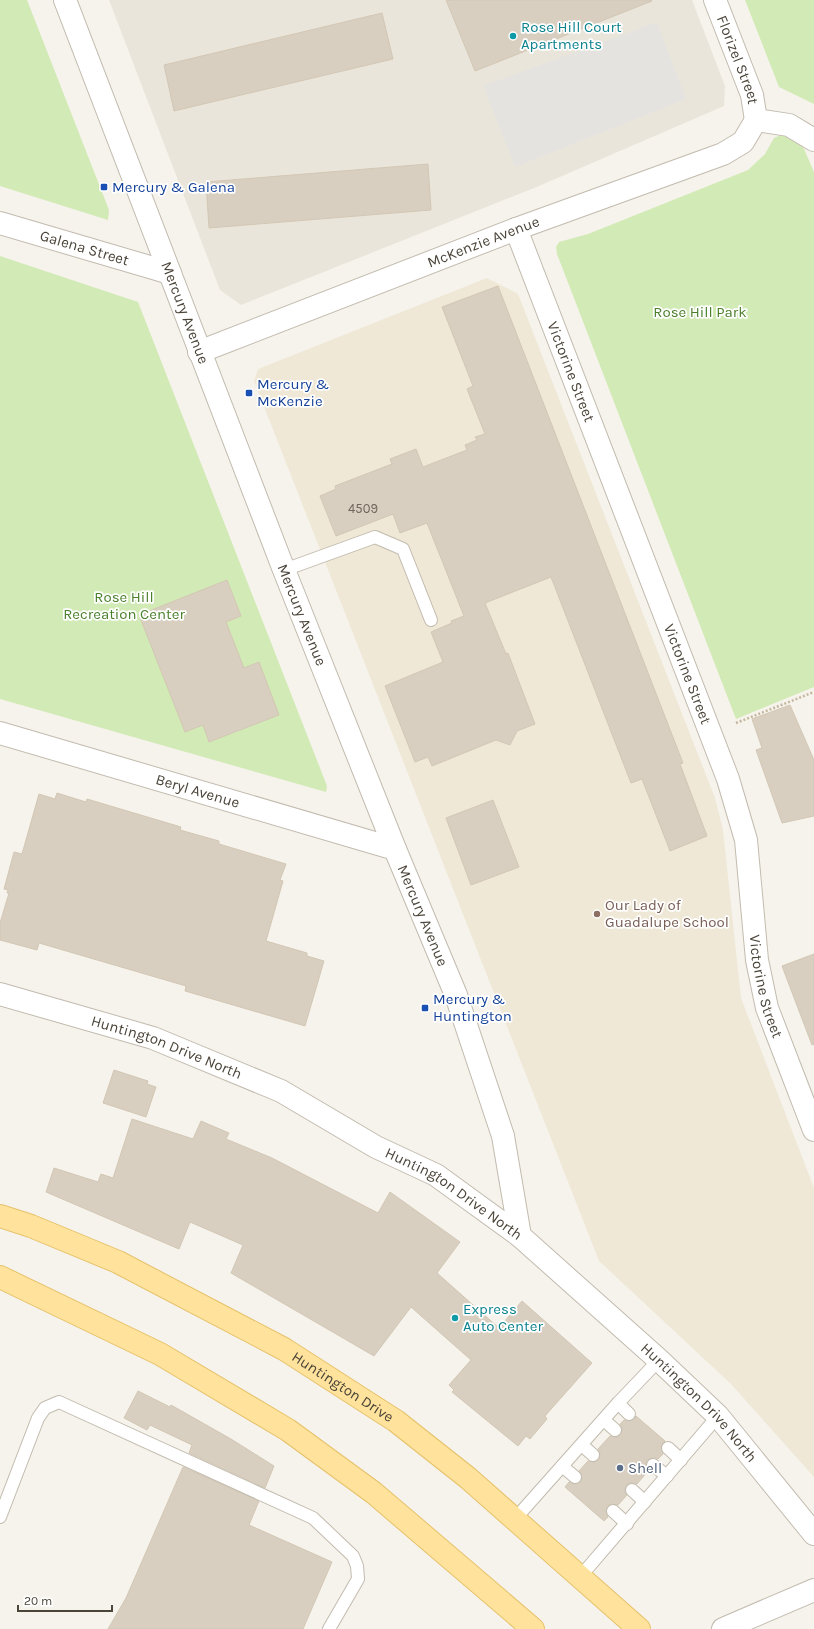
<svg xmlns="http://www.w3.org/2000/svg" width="814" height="1629" font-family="Karla,sans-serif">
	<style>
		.residential { fill: #eae5da }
		.education { fill: #efe8d6 }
		.green { fill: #d2eab5 }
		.parking { fill: #e5e3e0 }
		.building { fill: #d8cfc1; stroke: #d3c7b4 }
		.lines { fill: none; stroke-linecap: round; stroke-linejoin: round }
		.service-casing { stroke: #c2bbae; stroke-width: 14 }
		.minor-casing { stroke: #c2bbae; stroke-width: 24 }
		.tertiary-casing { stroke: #c2bbae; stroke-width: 24 }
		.primary-casing { stroke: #e6c16a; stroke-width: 24 }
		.path { stroke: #c4b79f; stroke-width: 2.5; stroke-dasharray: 2 2; stroke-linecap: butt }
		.service { stroke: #fff; stroke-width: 12 }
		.minor { stroke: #fff; stroke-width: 22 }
		.tertiary { stroke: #fff; stroke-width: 22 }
		.primary { stroke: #ffe39c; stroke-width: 22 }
		.culture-dot { fill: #0f9aa8; stroke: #fff; stroke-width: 1.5 }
		.transit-dot { fill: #1a4fb4; stroke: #fff; stroke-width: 1.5 }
		.education-dot { fill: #8d6e63; stroke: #fff; stroke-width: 1.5 }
		.service-dot { fill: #5c6f8a; stroke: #fff; stroke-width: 1.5 }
		.labels { text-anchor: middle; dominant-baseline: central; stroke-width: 3.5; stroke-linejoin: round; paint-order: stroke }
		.number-label { font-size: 13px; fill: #6e675b }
		.culture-label { font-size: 15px; fill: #0d838f; stroke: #fff; text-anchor: start }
		.street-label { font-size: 15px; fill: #4b4439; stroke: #fff }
		.transit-label { font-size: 15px; fill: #164399; stroke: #fff; text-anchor: start }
		.park-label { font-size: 15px; fill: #4a7f2a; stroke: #fff }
		.education-label { font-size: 15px; fill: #785e54; stroke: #fff; text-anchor: start }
		.service-label { font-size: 15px; fill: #4e5e75; stroke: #fff; text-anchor: start }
	</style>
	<rect width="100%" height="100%" fill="#f6f3ec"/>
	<path class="residential" d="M 109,0 L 692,0 L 725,86 L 724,106 L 539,186 L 241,305 L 220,290 Z"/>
	<path class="education" d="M 487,278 L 518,294 L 715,798 L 723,830 L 741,998 L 814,1188 L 814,1477 L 731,1384 L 599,1261 L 254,381 L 258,369 Z"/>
	<g class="green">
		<path d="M 0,0 L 27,0 L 109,210 L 108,220 L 0,186 Z"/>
		<path d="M 745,0 L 814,0 L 814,104 L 779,87 Z"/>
		<path d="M 783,134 L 796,138 L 804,149 L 814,172 L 814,687 L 736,719 L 557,254 L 556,247 L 559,242 L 588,234 L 748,170 L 765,154 L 774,138 Z"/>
		<path d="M 0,256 L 138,302 L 327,786 L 326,792 L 0,699 Z"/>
	</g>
	<path class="parking" d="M 657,22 L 686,99 L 515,167 L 483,86 Z"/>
	<g class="building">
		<path d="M 446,0 L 651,0 L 652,1 L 475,71 Z"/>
		<path d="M 382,13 L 393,59 L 174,111 L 164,65 Z"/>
		<path d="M 428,164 L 431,210 L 209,228 L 206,182 Z"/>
		<path d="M 498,286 L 683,763 L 680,764 L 707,836 L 670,851 L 642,779 L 631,783 L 551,577 L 485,603 L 506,654 L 508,653 L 535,724 L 517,731 L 510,745 L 496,740 L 432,766 L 428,757 L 415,762 L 385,686 L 443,662 L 431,632 L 452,623 L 451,621 L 464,616 L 427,523 L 400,533 L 393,514 L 336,536 L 320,496 L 336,489 L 335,486 L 392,464 L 390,459 L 416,449 L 423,467 L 467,450 L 465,445 L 477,440 L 475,437 L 485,434 L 467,389 L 473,386 L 442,307 Z"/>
		<path d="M 227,580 L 241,616 L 226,622 L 244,668 L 259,662 L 279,715 L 209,742 L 203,725 L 185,732 L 139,615 Z"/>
		<path d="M 790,705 L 814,760 L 814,816 L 782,823 L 756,750 L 762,748 L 752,719 Z"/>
		<path d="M 57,793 L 86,802 L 87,799 L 181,827 L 180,830 L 219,841 L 219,844 L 286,864 L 280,880 L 283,881 L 266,941 L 307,953 L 307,956 L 324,961 L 305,1026 L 185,991 L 186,986 L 39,943 L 37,950 L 0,940 L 0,923 L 9,893 L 7,893 L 8,890 L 4,889 L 14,852 L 22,854 L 39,794 L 55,799 Z"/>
		<path d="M 493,800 L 519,867 L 471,885 L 446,818 Z"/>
		<path d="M 814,954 L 814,1044 L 812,1045 L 782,966 Z"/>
		<path d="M 114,1070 L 148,1081 L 147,1084 L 156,1087 L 146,1117 L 103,1103 Z"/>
		<path d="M 132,1119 L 193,1139 L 201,1121 L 229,1133 L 226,1139 L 272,1158 L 378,1213 L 390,1192 L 460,1242 L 437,1273 L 499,1328 L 522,1301 L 592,1363 L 545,1416 L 547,1419 L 530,1439 L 526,1436 L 518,1446 L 452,1392 L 454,1390 L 449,1385 L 471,1360 L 411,1307 L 374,1356 L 231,1273 L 243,1245 L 190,1222 L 179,1249 L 46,1192 L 54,1168 L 98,1182 L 101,1174 L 113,1178 Z"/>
		<path d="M 138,1391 L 170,1407 L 171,1405 L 231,1439 L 274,1466 L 265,1488 L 189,1453 L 192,1445 L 150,1425 L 147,1430 L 124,1418 Z"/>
		<path d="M 636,1416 L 665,1441 L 661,1447 L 663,1454 L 658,1459 L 654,1458 L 647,1460 L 646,1464 L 648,1471 L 637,1484 L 630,1483 L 626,1485 L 625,1492 L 627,1495 L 618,1505 L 611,1504 L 607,1506 L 606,1513 L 608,1517 L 604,1521 L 565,1487 L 569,1482 L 574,1484 L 580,1482 L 582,1475 L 579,1471 L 588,1461 L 595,1462 L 599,1460 L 600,1453 L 598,1449 L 610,1436 L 617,1437 L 621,1435 L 622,1428 L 620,1424 L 624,1420 L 631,1421 Z"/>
		<path d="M 183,1467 L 259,1501 L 249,1525 L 332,1562 L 303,1629 L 108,1629 L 126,1598 Z"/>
	</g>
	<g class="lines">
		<defs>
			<g id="service">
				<path d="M 284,570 L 375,537 L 403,549 L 431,620"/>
				<path d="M 618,1403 L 629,1414"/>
				<path d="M 604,1420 L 615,1430"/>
				<path d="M 582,1445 L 593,1455"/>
				<path d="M 668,1448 L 681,1460"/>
				<path d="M 653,1465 L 667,1476"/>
				<path d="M 562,1466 L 575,1477"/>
				<path d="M 632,1490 L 645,1502"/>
				<path d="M 613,1511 L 627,1524"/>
				<path d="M 0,1517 L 38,1418 L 45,1408 L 59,1402 L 313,1518 L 353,1556 L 357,1566 L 358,1579 L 329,1629"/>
				<path d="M 515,1519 L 618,1403 L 659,1360"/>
				<path d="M 580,1577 L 718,1416"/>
			</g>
			<g id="minor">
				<path id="s1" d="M 715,0 L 752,95 L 756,120"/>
				<path d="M 756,120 L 789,125 L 814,140"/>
				<path id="s2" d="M 0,223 L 170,273"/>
				<path id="s3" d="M 516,229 L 728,779 L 746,840 L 757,960 L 767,1008 L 814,1130"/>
				<path id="s4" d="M 199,352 L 516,229 L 723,154 L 743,142 L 756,120"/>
				<path id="s5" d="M 0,733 L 395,849"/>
				<path id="s6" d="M 0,994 L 153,1038 L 281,1091 L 376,1147 L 436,1175 L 520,1236"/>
			</g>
			<g id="tertiary">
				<path id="s7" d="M 65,0 L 284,570 L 395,849 L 456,995 L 503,1136 L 520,1236 L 659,1360 L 718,1416 L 814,1534"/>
				<path d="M 723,1629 L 814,1590"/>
			</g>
			<g id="primary">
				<path id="s8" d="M 0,1216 L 31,1226 L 118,1262 L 284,1349 L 396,1421 L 468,1478 L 639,1629"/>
				<path d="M 0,1277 L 160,1354 L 288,1430 L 374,1493 L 533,1629"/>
			</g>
		</defs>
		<use href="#service" class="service-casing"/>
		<use href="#minor" class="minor-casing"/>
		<use href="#tertiary" class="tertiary-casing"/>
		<use href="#primary" class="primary-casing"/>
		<path class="path" d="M 736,723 L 814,692"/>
		<use href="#service" class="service"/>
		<use href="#minor" class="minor"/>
		<use href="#tertiary" class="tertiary"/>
		<use href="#primary" class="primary"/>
	</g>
	<g class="culture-dot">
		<circle cx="513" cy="36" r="4"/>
		<circle cx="455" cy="1318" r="4"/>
	</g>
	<g class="transit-dot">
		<rect x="100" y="183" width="8" height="8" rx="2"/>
		<rect x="245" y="389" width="8" height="8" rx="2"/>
		<rect x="421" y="1004" width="8" height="8" rx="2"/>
	</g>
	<circle class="education-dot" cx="597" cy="914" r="4"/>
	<circle class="service-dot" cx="620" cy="1468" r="4"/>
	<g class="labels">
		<g class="number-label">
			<text x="363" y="508">4509</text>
		</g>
		<g class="culture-label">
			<text x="521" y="27">Rose Hill Court<tspan x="521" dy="17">Apartments</tspan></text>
			<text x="463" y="1309">Express<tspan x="463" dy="17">Auto Center</tspan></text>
		</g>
		<g class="street-label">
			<text stroke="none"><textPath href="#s1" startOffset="64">Florizel Street</textPath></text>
			<text stroke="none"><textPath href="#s4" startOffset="305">McKenzie Avenue</textPath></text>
			<text stroke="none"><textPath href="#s2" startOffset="88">Galena Street</textPath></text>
			<text stroke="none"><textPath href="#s7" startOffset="335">Mercury Avenue</textPath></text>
			<text stroke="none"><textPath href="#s3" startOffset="153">Victorine Street</textPath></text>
			<text stroke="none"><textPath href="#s7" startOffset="659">Mercury Avenue</textPath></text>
			<text stroke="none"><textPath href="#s3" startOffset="477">Victorine Street</textPath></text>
			<text stroke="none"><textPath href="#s5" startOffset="206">Beryl Avenue</textPath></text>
			<text stroke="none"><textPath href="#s7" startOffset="983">Mercury Avenue</textPath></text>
			<text stroke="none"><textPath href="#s3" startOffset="801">Victorine Street</textPath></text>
			<text stroke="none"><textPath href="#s6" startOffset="175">Huntington Drive North</textPath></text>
			<text stroke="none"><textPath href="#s6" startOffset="499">Huntington Drive North</textPath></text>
			<text stroke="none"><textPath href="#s8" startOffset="384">Huntington Drive</textPath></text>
			<text stroke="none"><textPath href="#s7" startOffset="1564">Huntington Drive North</textPath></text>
		</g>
		<g class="transit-label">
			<text x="112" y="187">Mercury &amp; Galena</text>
			<text x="257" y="384">Mercury &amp;<tspan x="257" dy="17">McKenzie</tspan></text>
			<text x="433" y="999">Mercury &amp;<tspan x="433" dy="17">Huntington</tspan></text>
		</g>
		<g class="park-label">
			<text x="700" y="312">Rose Hill Park</text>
			<text x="124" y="597">Rose Hill<tspan x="124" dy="17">Recreation Center</tspan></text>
		</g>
		<g class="education-label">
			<text x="605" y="905">Our Lady of<tspan x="605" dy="17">Guadalupe School</tspan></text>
		</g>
		<g class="service-label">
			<text x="628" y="1468">Shell</text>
		</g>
	</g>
	<path d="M18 1605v6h94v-6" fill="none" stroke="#4b4439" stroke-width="2"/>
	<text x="24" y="1605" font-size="12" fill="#4b4439" stroke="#ffffff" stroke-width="3" paint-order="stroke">20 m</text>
</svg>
